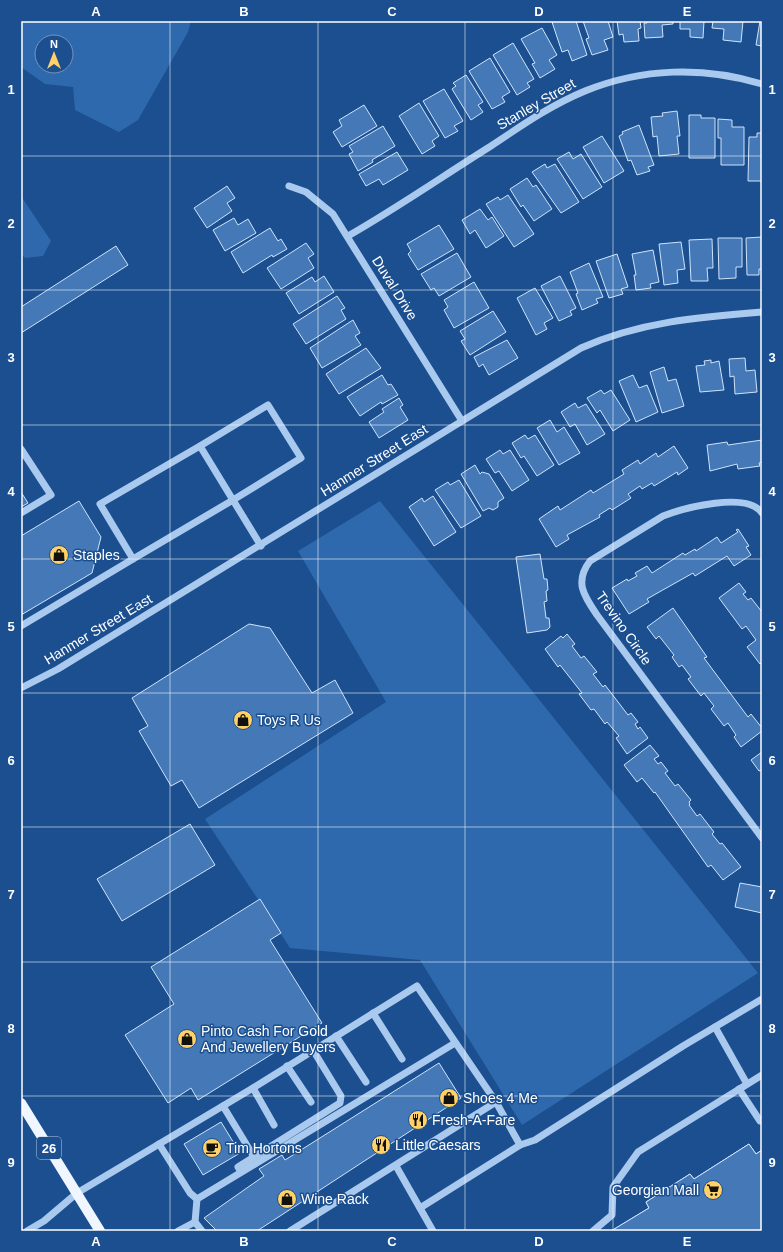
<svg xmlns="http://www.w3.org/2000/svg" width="783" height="1252" font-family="Arial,sans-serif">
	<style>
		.green { fill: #2e69ad; fill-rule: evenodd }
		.building { fill: #4478b7; stroke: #cfe3fa }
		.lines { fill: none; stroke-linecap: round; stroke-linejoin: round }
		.minor { stroke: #a9c9ee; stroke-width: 7 }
		.major { stroke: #f0f6ff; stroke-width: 10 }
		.grid { fill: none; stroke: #fff; stroke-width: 1; stroke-opacity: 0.55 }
		.labels { text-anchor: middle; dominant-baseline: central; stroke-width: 3; stroke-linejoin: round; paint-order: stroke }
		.shield { fill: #1b4f8f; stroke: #bbcadd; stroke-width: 1 }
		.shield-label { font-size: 13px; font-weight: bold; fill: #fff }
		.street-label { font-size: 14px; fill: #fff; stroke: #1b4f8f }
		.poi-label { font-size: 14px; fill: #fff; stroke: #1b4f8f; text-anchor: start }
		.neatline { fill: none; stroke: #fff; stroke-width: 1.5 }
		.grid-label { font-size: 13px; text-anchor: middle; font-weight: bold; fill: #fff }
	</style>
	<rect width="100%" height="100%" fill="#1b4f8f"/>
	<g class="green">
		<path d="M 21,21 L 191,21 L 188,32 L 138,120 L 119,132 L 75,110 L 73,87 L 45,84 L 21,67 ZM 42,42 L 66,42 L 66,66 L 42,66 Z"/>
		<path d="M 21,196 L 51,241 L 43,256 L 25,258 L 21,254 Z"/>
		<path d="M 380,501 L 758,973 L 522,1125 L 420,960 L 290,948 L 205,819 L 386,702 L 298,551 Z"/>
	</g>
	<g class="building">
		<path d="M 557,21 L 576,21 L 587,55 L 572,61 L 568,50 L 562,52 L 552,22 Z"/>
		<path d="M 583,21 L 608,21 L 613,37 L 604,40 L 608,50 L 592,55 L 586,39 L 589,38 Z"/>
		<path d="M 617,21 L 640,21 L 641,28 L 638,29 L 639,41 L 624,42 L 623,34 L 619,35 Z"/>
		<path d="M 647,21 L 673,21 L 673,24 L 662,25 L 663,37 L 645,38 L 644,23 L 647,23 Z"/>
		<path d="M 680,21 L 704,21 L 703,38 L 690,37 L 690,29 L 680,29 Z"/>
		<path d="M 713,21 L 743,21 L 741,42 L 723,40 L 724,29 L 712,28 Z"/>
		<path d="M 760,21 L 762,21 L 762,46 L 756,45 Z"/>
		<path d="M 542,28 L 557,55 L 549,60 L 555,69 L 540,78 L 532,64 L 535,63 L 521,39 Z"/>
		<path d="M 513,43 L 534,79 L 527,83 L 530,87 L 517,95 L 493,55 Z"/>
		<path d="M 490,58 L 510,92 L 502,97 L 505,102 L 492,109 L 469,71 Z"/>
		<path d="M 466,75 L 483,102 L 478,105 L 483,112 L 471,120 L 452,89 L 456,86 L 453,83 Z"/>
		<path d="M 444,89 L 463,121 L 454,126 L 458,131 L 445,138 L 423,101 Z"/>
		<path d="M 419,103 L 439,136 L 432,141 L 435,146 L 422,154 L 399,116 Z"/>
		<path d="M 364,105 L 377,126 L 342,147 L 333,132 L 342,126 L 339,120 Z"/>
		<path d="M 677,111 L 680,136 L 677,136 L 679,154 L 659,156 L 657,136 L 653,137 L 651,117 L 663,116 L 662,113 Z"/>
		<path d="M 689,115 L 701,115 L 701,118 L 715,118 L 715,158 L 689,158 Z"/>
		<path d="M 718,119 L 732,120 L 732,127 L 744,127 L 744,165 L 721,165 L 721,138 L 718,138 Z"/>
		<path d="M 639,125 L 654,165 L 648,167 L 650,171 L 637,175 L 631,160 L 628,161 L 619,136 L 623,134 L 622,132 Z"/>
		<path d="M 383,126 L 395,146 L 372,160 L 373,162 L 358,171 L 349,154 L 353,152 L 349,146 Z"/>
		<path d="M 757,133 L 762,133 L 762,181 L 748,181 L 749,137 L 757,137 Z"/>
		<path d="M 602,136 L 624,171 L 604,183 L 583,147 Z"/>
		<path d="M 397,152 L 408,170 L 383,185 L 379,179 L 366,186 L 359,174 Z"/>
		<path d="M 569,152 L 573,159 L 581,154 L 602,187 L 583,199 L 557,159 Z"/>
		<path d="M 545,164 L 547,168 L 555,164 L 579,202 L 561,213 L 532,172 Z"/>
		<path d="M 527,178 L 533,187 L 536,185 L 552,209 L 534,221 L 523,205 L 521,207 L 510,189 Z"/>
		<path d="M 227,186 L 235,198 L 227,203 L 232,211 L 207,228 L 194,208 Z"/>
		<path d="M 508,195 L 534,234 L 514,247 L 486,204 L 498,197 L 500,200 Z"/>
		<path d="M 480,209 L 488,220 L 492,217 L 504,236 L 486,248 L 475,230 L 470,234 L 462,220 Z"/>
		<path d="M 234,218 L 238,225 L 248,219 L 256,233 L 225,251 L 213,230 Z"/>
		<path d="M 439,225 L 454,249 L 418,270 L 408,254 L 411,251 L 407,244 Z"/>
		<path d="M 270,228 L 278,241 L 281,239 L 287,249 L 273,257 L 272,255 L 243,273 L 231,252 Z"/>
		<path d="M 762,237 L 762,269 L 759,269 L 759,275 L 747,275 L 746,238 Z"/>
		<path d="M 718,238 L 742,238 L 742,267 L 736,267 L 736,278 L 719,279 Z"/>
		<path d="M 712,239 L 713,268 L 707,268 L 708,281 L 691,281 L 689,240 Z"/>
		<path d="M 681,242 L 685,269 L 677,270 L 678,283 L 664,285 L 659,244 Z"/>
		<path d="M 306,243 L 314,254 L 308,258 L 314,268 L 281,289 L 267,268 Z"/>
		<path d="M 116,246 L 128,265 L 21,333 L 21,307 Z"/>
		<path d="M 653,250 L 659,282 L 650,284 L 651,288 L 636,290 L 634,275 L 636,275 L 632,254 Z"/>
		<path d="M 457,253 L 471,277 L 439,296 L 434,288 L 431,290 L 421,274 Z"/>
		<path d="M 617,254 L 628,287 L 621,289 L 623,294 L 609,298 L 596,261 Z"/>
		<path d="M 589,263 L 603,297 L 596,299 L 598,303 L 582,310 L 576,294 L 578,293 L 570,272 Z"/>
		<path d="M 324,276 L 334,292 L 299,314 L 286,293 L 312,277 L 315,282 Z"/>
		<path d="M 560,276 L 576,308 L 570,311 L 572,315 L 559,321 L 541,286 Z"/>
		<path d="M 474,282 L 489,308 L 454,328 L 444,310 L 448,307 L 444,300 Z"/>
		<path d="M 535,288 L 553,318 L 544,323 L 547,329 L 536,335 L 517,298 Z"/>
		<path d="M 337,296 L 345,308 L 341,310 L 346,319 L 306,344 L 293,324 Z"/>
		<path d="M 493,311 L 506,332 L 470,355 L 461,341 L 465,339 L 460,331 Z"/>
		<path d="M 353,320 L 360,333 L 355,336 L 361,345 L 322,368 L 310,348 Z"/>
		<path d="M 507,340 L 518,358 L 489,375 L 483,364 L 479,367 L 474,357 Z"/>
		<path d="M 366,348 L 381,368 L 339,394 L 326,374 Z"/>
		<path d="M 745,358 L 746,371 L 755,370 L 757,392 L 735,394 L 734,376 L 730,377 L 729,359 Z"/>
		<path d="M 711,360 L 711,363 L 719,361 L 724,390 L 700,392 L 696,366 L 705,365 L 704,361 Z"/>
		<path d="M 664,367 L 668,381 L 676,379 L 684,406 L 662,413 L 650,372 Z"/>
		<path d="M 382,375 L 388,385 L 391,384 L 398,395 L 382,404 L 381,402 L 360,416 L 347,397 Z"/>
		<path d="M 633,375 L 639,388 L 647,385 L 658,412 L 636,422 L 619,381 Z"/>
		<path d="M 601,390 L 604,394 L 611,390 L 630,420 L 613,431 L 600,410 L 597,413 L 587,398 Z"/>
		<path d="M 399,398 L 403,405 L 400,407 L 408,420 L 379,438 L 369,422 L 384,412 L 382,409 Z"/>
		<path d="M 575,403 L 578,408 L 586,404 L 605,434 L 587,445 L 575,424 L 570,427 L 561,412 Z"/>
		<path d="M 550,420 L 557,432 L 564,427 L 580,453 L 559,465 L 537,428 Z"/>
		<path d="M 525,435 L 528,439 L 535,435 L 554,465 L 537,476 L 524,456 L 521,458 L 512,443 Z"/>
		<path d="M 762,440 L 762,462 L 759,463 L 760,466 L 738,469 L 737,464 L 710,471 L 707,445 L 727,442 L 728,445 Z"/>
		<path d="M 674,446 L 688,468 L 678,475 L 677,472 L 654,486 L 652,483 L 642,489 L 640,486 L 628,494 L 631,498 L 612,510 L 610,508 L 599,515 L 600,517 L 567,535 L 569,539 L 556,547 L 539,519 L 558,506 L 560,510 L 591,490 L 593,493 L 624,474 L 622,470 L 638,460 L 640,464 L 656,453 L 658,457 Z"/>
		<path d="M 500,450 L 503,454 L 510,450 L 529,480 L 512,491 L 499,471 L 495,473 L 486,459 Z"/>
		<path d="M 475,465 L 480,474 L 482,472 L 489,474 L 504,498 L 498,502 L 498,507 L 493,510 L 489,508 L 483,511 L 461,474 Z"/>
		<path d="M 459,480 L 481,516 L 461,528 L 435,490 L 448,482 L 450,485 Z"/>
		<path d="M 21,492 L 28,503 L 21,507 Z"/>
		<path d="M 433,496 L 456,532 L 434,546 L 409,507 L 422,498 L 424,502 Z"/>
		<path d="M 79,501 L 101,537 L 92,573 L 21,615 L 21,536 Z"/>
		<path d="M 738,529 L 749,546 L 746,547 L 751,555 L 734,566 L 727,556 L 695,576 L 693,573 L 661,591 L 647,599 L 649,602 L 629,614 L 612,588 L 627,579 L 628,581 L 637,576 L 635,573 L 647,566 L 652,573 L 683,553 L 685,555 L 695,549 L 696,551 L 717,537 L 721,543 L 738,532 L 736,530 Z"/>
		<path d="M 540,554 L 544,579 L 547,579 L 548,590 L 546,591 L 547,601 L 544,602 L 546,618 L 549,618 L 550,627 L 547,630 L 527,633 L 516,557 Z"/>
		<path d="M 739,583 L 746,592 L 743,594 L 748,600 L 751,598 L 762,612 L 762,662 L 760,664 L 747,647 L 756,640 L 746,626 L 742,629 L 719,598 Z"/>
		<path d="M 673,608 L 707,657 L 704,658 L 748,717 L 751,714 L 762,728 L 762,731 L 741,747 L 734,737 L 736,735 L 728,723 L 724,726 L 711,709 L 714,706 L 704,693 L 701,696 L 688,679 L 691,677 L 682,665 L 679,667 L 672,657 L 674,655 L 659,636 L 656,639 L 647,627 Z"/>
		<path d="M 249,624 L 270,628 L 312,693 L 335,680 L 353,713 L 199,808 L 182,780 L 171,786 L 139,731 L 148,726 L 132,698 Z"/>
		<path d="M 567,634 L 575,644 L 572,646 L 581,658 L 584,656 L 597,672 L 593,674 L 603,687 L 605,685 L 628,715 L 631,713 L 638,722 L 635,724 L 638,729 L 640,727 L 648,738 L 627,754 L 616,738 L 619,736 L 607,722 L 605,724 L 594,709 L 591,710 L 579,694 L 582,693 L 560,665 L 558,667 L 545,649 L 561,636 L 563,638 Z"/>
		<path d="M 650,745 L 659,756 L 654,759 L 658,764 L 661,762 L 668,771 L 665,773 L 675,786 L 678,784 L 691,800 L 689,802 L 690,804 L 689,805 L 697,816 L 700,814 L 714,832 L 712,834 L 720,844 L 722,843 L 741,867 L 723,880 L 711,865 L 708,867 L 655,792 L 654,793 L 642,778 L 637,782 L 624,765 Z"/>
		<path d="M 762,752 L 762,770 L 759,771 L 751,760 Z"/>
		<path d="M 190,824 L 215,865 L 122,921 L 97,879 Z"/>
		<path d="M 740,883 L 762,887 L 762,913 L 735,907 Z"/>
		<path d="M 260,899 L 281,933 L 270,940 L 322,1023 L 198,1100 L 191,1088 L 168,1103 L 125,1035 L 174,1004 L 151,967 Z"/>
		<path d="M 439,1063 L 461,1098 L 257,1231 L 217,1231 L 204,1218 L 264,1176 L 259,1169 L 282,1155 L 285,1160 Z"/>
		<path d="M 221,1122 L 240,1153 L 203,1175 L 184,1144 Z"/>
		<path d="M 749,1144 L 756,1154 L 762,1150 L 762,1231 L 611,1231 L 649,1208 L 646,1202 L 690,1174 L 694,1179 Z"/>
		<path d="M 749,1144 L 756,1154 L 762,1150 L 762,1231 L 611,1231 L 649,1208 L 646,1202 L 690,1174 L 694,1179 Z"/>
	</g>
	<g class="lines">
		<g class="minor">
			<path d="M 289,186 L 306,192 L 333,214 L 462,421"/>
			<path d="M 348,236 C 397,208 443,176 491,146 C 521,126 551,105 585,91 C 642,68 703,66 762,84"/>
			<path d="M 200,446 L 100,504 L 133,559 L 233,500 L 301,458 L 268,405 L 200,446 L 261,546"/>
			<path d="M 21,449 L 51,495 L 21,513"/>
			<path d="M 762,513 C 747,491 684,508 663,516 L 590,561 C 574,582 584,596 597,615 L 762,838"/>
			<path d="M 21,626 L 133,559"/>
			<path d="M 21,688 L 58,669 L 581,348 C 639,322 699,317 762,312"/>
			<path d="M 373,1013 L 402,1059"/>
			<path d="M 715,1027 L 747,1084"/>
			<path d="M 336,1036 L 366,1082"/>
			<path d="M 287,1066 L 311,1102"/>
			<path d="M 253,1088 L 274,1125"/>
			<path d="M 739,1089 L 760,1121 L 762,1120"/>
			<path d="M 496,1102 L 520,1145"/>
			<path d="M 223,1106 L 254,1157"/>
			<path d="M 159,1144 L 190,1193 L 197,1199"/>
			<path d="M 396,1166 L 433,1231"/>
			<path d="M 241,1172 L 238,1167 L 340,1103 L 341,1096 L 313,1050"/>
			<path d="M 420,1208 L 520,1145 L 535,1140 L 683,1046 L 762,999"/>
			<path d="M 27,1231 L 44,1221 L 77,1193 L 253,1088 L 417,986 L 496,1102 L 290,1231"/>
			<path d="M 178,1231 L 195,1222"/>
			<path d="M 202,1231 L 195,1222 L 197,1199 L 455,1043"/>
			<path d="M 593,1231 L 612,1215 L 613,1187 L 638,1152 L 762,1075"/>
		</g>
		<path class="major" d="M 21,1103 L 100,1231"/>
	</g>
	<path class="grid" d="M 170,21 L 170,1231M 318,21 L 318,1231M 465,21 L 465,1231M 613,21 L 613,1231M 21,156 L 762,156M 21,290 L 762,290M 21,425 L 762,425M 21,559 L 762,559M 21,693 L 762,693M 21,827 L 762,827M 21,962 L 762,962M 21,1096 L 762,1096"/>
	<defs>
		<symbol id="shop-disc" viewBox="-11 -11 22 22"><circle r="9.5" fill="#ffd166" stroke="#1b4f8f"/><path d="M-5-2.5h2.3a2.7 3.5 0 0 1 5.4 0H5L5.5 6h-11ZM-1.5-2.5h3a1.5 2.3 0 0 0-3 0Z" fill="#111"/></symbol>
		<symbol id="restaurant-disc" viewBox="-11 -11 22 22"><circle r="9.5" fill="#ffd166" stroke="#1b4f8f"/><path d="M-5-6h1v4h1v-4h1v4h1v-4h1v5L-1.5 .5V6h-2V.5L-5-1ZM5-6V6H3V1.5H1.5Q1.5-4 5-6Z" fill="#111"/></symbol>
		<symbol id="cafe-disc" viewBox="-11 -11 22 22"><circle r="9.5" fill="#ffd166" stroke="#1b4f8f"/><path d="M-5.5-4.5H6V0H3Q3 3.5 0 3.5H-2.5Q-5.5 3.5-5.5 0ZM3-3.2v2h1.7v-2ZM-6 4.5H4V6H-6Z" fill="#111"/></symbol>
		<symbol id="supermarket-disc" viewBox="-11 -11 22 22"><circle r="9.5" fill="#ffd166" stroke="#1b4f8f"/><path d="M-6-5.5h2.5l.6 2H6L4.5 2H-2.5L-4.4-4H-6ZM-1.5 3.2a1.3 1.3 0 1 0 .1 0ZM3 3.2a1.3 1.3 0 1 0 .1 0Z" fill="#111"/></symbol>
	</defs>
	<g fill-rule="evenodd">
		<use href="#shop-disc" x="48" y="544" width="22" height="22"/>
		<use href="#shop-disc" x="232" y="709" width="22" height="22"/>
		<use href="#shop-disc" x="176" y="1028" width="22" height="22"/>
		<use href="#shop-disc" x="438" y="1087" width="22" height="22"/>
		<use href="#restaurant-disc" x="407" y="1109" width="22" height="22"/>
		<use href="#restaurant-disc" x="370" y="1134" width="22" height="22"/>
		<use href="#cafe-disc" x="201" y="1137" width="22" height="22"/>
		<use href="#supermarket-disc" x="702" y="1179" width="22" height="22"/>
		<use href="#shop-disc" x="276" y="1188" width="22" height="22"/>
	</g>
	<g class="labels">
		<rect class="shield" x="37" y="1137" width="24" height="22" rx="3"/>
		<g class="shield-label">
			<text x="49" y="1148">26</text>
		</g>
		<g class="street-label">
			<text transform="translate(536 104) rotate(-30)">Stanley Street</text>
			<text transform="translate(395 288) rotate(58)">Duval Drive</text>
			<text transform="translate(374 460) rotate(-32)">Hanmer Street East</text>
			<text transform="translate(624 628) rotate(55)">Trevino Circle</text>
			<text transform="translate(98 629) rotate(-31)">Hanmer Street East</text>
		</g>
		<g class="poi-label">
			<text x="73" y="555">Staples</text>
			<text x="257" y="720">Toys R Us</text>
			<text x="201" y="1031">Pinto Cash For Gold<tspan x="201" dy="16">And Jewellery Buyers</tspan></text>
			<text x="463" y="1098">Shoes 4 Me</text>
			<text x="432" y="1120">Fresh-A-Fare</text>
			<text x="395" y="1145">Little Caesars</text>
			<text x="226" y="1148">Tim Hortons</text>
			<text x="699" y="1190" text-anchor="end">Georgian Mall</text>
			<text x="301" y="1199">Wine Rack</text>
		</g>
	</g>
	<rect width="783" height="1252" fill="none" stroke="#1b4f8f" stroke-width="44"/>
	<g transform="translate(54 54)"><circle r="19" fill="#1b4f8f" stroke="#7695bc"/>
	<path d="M0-3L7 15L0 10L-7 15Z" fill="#ffd166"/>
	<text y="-6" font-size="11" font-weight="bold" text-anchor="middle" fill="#ffffff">N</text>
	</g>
	<rect x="22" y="22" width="739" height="1208" class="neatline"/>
	<g class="grid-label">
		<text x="96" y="16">A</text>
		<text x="244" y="16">B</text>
		<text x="392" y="16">C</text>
		<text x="539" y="16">D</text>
		<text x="687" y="16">E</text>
		<text x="11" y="94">1</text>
		<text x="772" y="94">1</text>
		<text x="11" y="228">2</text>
		<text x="772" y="228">2</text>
		<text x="11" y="362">3</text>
		<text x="772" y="362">3</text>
		<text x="11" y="496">4</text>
		<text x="772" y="496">4</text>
		<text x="11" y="631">5</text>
		<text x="772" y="631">5</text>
		<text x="11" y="765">6</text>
		<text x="772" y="765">6</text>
		<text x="11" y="899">7</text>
		<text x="772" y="899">7</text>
		<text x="11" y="1033">8</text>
		<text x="772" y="1033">8</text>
		<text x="11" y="1167">9</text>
		<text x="772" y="1167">9</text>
		<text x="96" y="1246">A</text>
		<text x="244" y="1246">B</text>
		<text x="392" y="1246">C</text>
		<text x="539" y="1246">D</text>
		<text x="687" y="1246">E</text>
	</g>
</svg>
